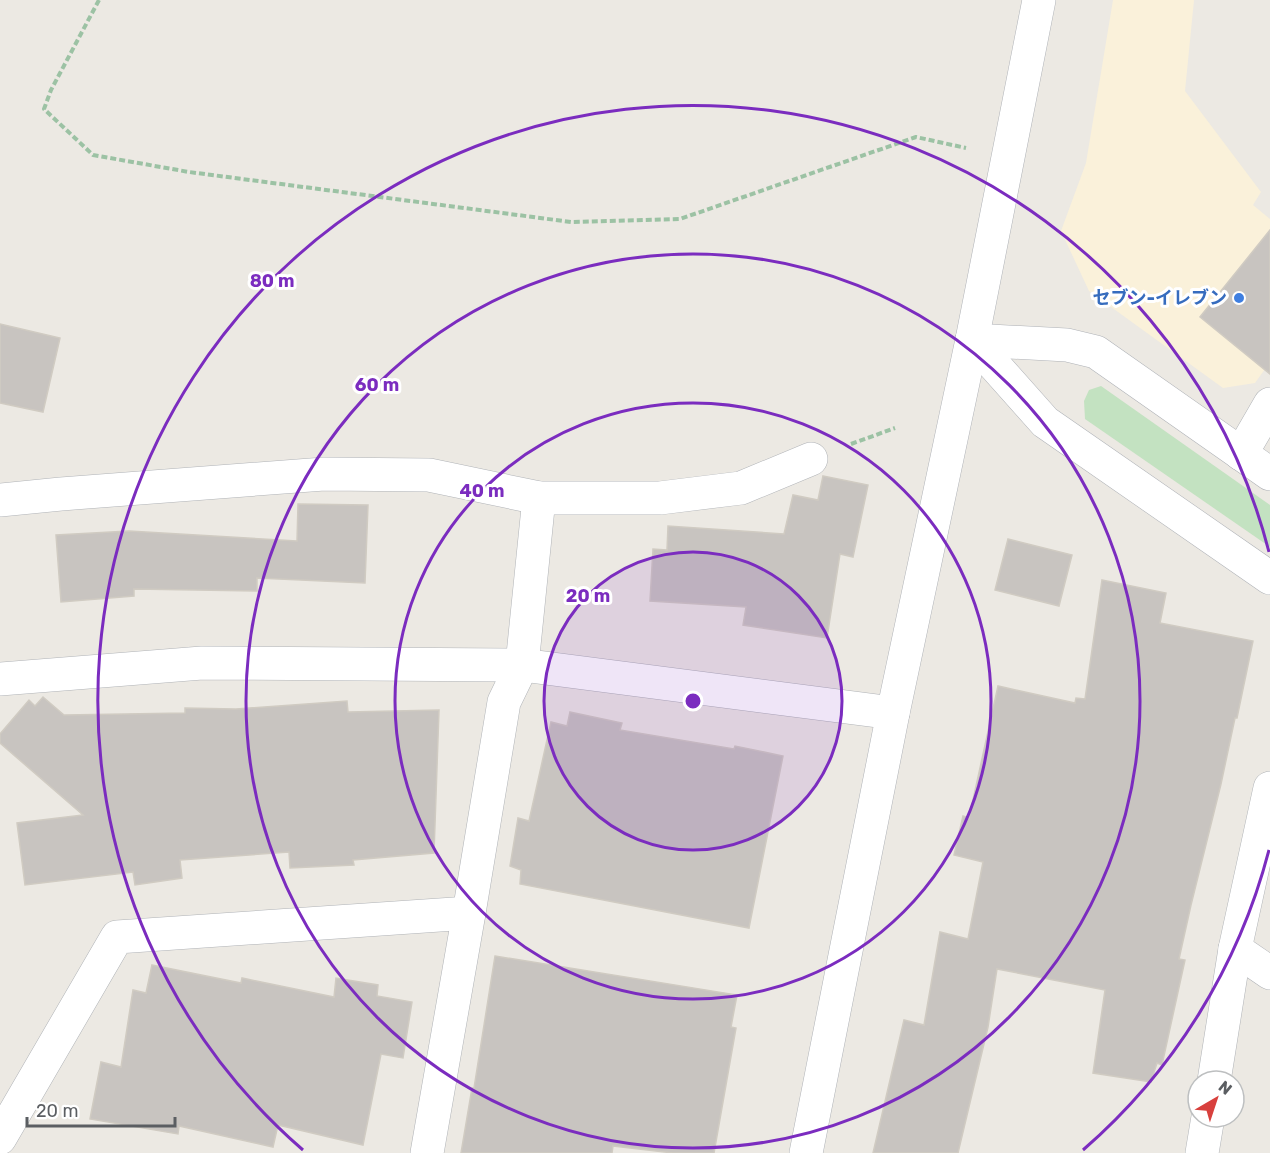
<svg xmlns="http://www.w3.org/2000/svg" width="1270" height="1153" font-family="Rubik,'Noto Sans JP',sans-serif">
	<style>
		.commercial { fill: #faf1da }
		.green { fill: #c3e2c1 }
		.building { fill: #c8c4c0; stroke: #d0cbc2; stroke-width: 1.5 }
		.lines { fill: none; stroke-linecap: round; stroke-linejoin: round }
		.street-casing { stroke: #b0b3b7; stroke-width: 34 }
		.secondary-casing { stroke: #afb2b7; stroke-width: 34 }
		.path { stroke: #9cc2a4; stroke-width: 4; stroke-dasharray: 6 3; stroke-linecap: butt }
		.street { stroke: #fff; stroke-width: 33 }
		.secondary { stroke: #fff; stroke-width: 33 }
		.ring { fill: none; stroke: #7b2cbf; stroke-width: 3 }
		.shop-dot { fill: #3f7fe0; stroke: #fff; stroke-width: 2 }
		.labels { text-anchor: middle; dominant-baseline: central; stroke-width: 6; stroke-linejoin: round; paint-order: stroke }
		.shop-label { font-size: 18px; font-weight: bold; fill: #366cbe; stroke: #fff; text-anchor: end }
		.centre { fill: #7b2cbf; stroke: #fff; stroke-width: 3 }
		.ring-label { font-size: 18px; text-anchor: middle; font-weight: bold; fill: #7b2cbf; stroke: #fff; stroke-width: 6; stroke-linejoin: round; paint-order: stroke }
	</style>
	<rect width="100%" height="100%" fill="#ece9e3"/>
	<path class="commercial" d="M 1113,0 L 1194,0 L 1185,91 L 1261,192 L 1253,205 L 1270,219 L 1270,362 L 1255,383 L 1223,388 L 1089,291 L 1061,231 L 1086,163 Z"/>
	<path class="green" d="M 1101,386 L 1270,505 L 1270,547 L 1085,419 L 1084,401 L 1089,390 Z"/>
	<g class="building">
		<path d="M 1270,230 L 1270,374 L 1200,317 Z"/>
		<path d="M 0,324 L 60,338 L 43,412 L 0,403 Z"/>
		<path d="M 823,476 L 868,485 L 853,557 L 840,554 L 827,638 L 743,625 L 746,607 L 650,601 L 653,549 L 667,550 L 668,526 L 784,534 L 793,495 L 818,500 Z"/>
		<path d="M 298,504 L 368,505 L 365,583 L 257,578 L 257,591 L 134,589 L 134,596 L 61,602 L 56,535 L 129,531 L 297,541 Z"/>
		<path d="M 1008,539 L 1072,555 L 1059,606 L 995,590 Z"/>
		<path d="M 1102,580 L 1166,593 L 1160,623 L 1253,641 L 1237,718 L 1235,718 L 1221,784 L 1191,905 L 1179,959 L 1185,960 L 1162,1065 L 1157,1063 L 1151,1082 L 1093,1073 L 1105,990 L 997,969 L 988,1027 L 958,1153 L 873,1153 L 904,1020 L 924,1025 L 940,932 L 968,939 L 983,862 L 954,855 L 963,816 L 969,818 L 998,686 L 1075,703 L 1076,698 L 1085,699 Z"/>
		<path d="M 43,697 L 64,715 L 185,713 L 185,708 L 236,709 L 347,701 L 348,712 L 439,710 L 434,853 L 353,860 L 354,865 L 290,868 L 289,852 L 180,860 L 182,878 L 135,885 L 133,872 L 25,885 L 17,823 L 83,815 L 0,743 L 0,734 L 29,700 L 35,706 Z"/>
		<path d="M 570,712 L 622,723 L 620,730 L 734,749 L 735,746 L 783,756 L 749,928 L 520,884 L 521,870 L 510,866 L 518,818 L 529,821 L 551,722 L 567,726 Z"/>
		<path d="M 495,956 L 737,995 L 731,1027 L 736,1028 L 714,1153 L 673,1153 L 613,1146 L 612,1153 L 461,1153 L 472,1088 L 474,1088 Z"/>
		<path d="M 152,965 L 241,983 L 242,978 L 334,997 L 336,978 L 378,985 L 377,996 L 412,1002 L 403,1058 L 381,1054 L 363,1145 L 278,1125 L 273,1147 L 179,1126 L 178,1134 L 90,1119 L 101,1062 L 121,1067 L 133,990 L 146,993 Z"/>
	</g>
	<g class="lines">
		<defs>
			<g id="street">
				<path d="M 1241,454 L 1270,404"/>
				<path d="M 0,500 L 61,494 L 324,474 L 429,475 L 539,498 L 660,498 L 741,488 L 811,459"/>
				<path d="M 0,679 L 202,663 L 522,665 L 893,713"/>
				<path d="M 1235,949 L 1270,973"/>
				<path d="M 1214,1081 L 1235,949 L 1270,788"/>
				<path d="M 0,1138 L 117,937 L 469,913"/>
				<path d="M 427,1153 L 469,913 L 504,702 L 522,665 L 539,498"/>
				<path d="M 1202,1153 L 1208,1117"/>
			</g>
			<g id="secondary">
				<path d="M 972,340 L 1045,422 L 1270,578"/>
				<path d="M 972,340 L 1067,345 L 1096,352 L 1270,474"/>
				<path d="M 806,1153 L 893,713 L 972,340 L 1039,0"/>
			</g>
		</defs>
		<use href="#street" class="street-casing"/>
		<use href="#secondary" class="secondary-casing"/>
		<g class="path">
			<path d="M 99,0 L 51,90 L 44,109 L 93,155 L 189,172 L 571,222 L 680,219 L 916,137 L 966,148"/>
			<path d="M 851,444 L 895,428"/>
		</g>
		<use href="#street" class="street"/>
		<use href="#secondary" class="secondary"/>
	</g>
	<circle cx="693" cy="701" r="149" fill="#7b2cbf" fill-opacity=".12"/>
	<g class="ring">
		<circle cx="693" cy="701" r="149"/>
		<circle cx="693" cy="701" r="298"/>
		<circle cx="693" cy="701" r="447"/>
		<path d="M1269 850A595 595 0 0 1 1083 1150M303 1150A595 595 0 1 1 1269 552"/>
	</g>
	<circle class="shop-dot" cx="1239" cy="298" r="6"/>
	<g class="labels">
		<g class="shop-label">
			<text x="1227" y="298">セブン-イレブン</text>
		</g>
	</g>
	<circle cx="693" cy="701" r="9" class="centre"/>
	<g class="ring-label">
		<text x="272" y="287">80 m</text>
		<text x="377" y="391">60 m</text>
		<text x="482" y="497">40 m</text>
		<text x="588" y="602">20 m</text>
	</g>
	<g transform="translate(1216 1099) rotate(39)"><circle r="28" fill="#ffffff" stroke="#bdbfc0" stroke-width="1.5"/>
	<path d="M0-4.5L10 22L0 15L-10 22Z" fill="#d8403d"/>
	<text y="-9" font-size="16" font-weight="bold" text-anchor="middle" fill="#5b5e62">N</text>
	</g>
	<path d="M27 1117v9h148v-9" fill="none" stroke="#5b5e62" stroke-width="3"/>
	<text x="36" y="1117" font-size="18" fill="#5b5e62" stroke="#ffffff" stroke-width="4.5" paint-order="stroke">20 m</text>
</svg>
